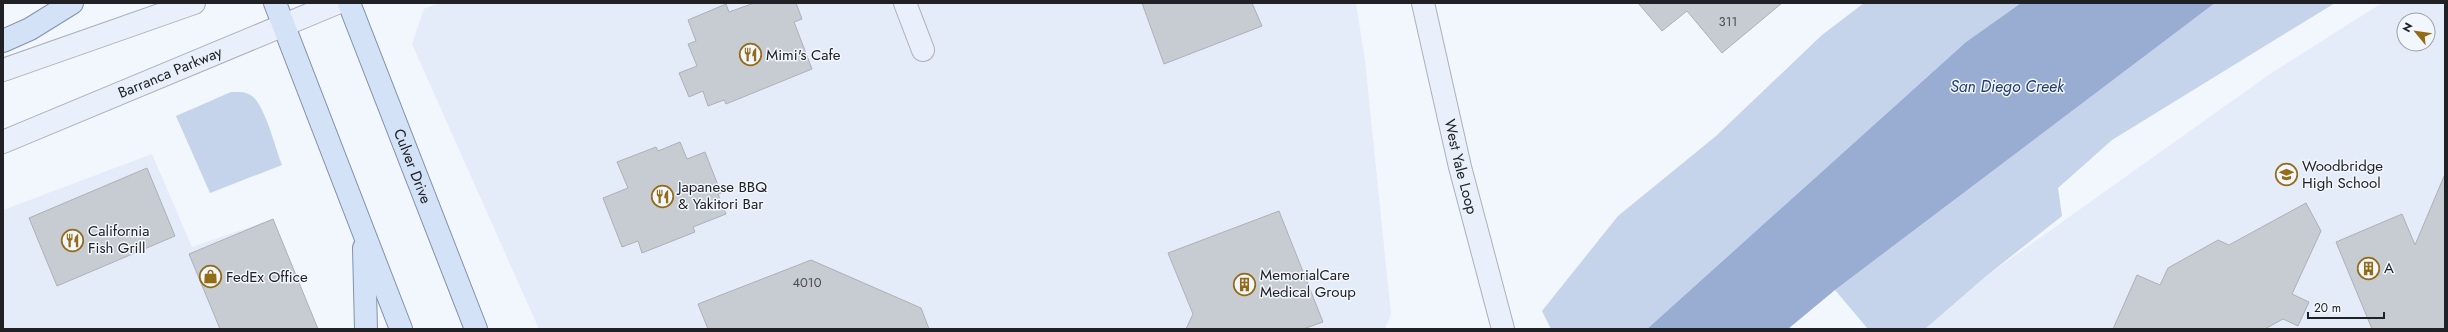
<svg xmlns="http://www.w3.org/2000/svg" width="2448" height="332" font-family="Jost,sans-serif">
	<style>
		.built { fill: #e4ecfa; fill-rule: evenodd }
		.green { fill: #c5d3eb }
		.water { fill: #98add1 }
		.building { fill: #c7cbd2; stroke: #adb1b7 }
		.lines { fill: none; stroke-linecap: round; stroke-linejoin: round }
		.secondary-casing { stroke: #adb0b7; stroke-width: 24 }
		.primary-casing { stroke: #8291ab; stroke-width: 24 }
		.secondary { stroke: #e9f0fb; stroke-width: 22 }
		.primary { stroke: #d4e2f8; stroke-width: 22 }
		.labels { text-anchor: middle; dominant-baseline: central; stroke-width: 3; stroke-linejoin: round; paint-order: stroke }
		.number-label { font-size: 13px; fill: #4a4c50 }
		.poi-label { font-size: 15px; fill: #202124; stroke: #f2f6fd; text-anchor: start }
		.street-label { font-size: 15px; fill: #202124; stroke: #f2f6fd }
		.water-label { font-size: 16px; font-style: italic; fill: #223d6b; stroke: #f2f6fd }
	</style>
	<rect width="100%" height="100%" fill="#f2f6fd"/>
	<g class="built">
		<path d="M 439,3 L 1356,3 L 1365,61 L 1391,314 L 1385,329 L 539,329 L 412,44 L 424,9 Z"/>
		<path d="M 2382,3 L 2445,3 L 2445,329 L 1925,329 L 1985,277 L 2270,74 ZM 2404,20 L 2428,20 L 2428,44 L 2404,44 Z"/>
		<path d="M 152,154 L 192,247 L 273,219 L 318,329 L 3,329 L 3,210 Z"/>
	</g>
	<g class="green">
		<path d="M 1864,3 L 2021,3 L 1966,42 L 1647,329 L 1551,329 L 1542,311 L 1618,216 L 1716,136 L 1822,35 Z"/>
		<path d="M 2215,3 L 2335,3 L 2112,140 L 2058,188 L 2062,216 L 1985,277 L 1925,329 L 1868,329 L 1835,290 Z"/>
		<path d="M 231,92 C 238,92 246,91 252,96 C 265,105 276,150 282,165 L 210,193 L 176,116 Z"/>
	</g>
	<path class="water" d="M 2021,3 L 2215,3 L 1835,290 L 1788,329 L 1647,329 L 1966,42 Z"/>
	<g class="building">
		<path d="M 754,3 L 796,3 L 802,19 L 794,22 L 812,69 L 726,104 L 724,100 L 708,106 L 703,91 L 689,97 L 679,73 L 697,66 L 688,44 L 696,41 L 688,20 L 726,4 L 729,12 Z"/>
		<path d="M 1142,3 L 1252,3 L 1262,26 L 1164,64 Z"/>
		<path d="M 1638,3 L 1782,3 L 1722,53 L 1687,11 L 1662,31 Z"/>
		<path d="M 680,142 L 687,159 L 705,152 L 721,193 L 718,194 L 726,214 L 693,227 L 695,232 L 642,253 L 638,241 L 622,247 L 603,198 L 628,188 L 617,162 L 656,147 L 658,151 Z"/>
		<path d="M 147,168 L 175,236 L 57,286 L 29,218 Z"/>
		<path d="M 2445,174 L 2445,329 L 2372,329 L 2336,242 L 2402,214 L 2415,245 Z"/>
		<path d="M 2306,203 L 2321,231 L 2292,294 L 2309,302 L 2298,326 L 2283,319 L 2265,329 L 2113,329 L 2137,275 L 2160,285 L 2168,268 L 2218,240 L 2229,245 Z"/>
		<path d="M 1279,211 L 1323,322 L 1303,329 L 1186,329 L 1193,314 L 1168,253 Z"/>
		<path d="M 273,219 L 318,329 L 220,329 L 189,254 Z"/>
		<path d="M 811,260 L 921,308 L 929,329 L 708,329 L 698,304 Z"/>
	</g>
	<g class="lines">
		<defs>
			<g id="secondary">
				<path d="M 905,3 L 923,50"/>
				<path id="s1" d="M 1423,3 L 1460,167 L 1503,329"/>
				<path d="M 3,70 L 194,3"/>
				<path id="s2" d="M 3,142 L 337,3"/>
			</g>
			<g id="primary">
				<path d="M 275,3 L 401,329"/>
				<path id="s3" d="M 349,3 L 476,329"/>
				<path d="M 3,41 L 30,29 L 72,3"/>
				<path d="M 364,248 L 366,329"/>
			</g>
		</defs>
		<use href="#secondary" class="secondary-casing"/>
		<use href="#primary" class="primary-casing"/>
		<use href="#secondary" class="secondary"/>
		<use href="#primary" class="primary"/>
	</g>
	<defs>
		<symbol id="restaurant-ring" viewBox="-11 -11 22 22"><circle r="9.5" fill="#f2f6fd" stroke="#956c16" stroke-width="1.5"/><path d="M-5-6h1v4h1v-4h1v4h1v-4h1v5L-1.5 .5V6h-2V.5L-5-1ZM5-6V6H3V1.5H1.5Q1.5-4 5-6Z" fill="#956c16"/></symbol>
		<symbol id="school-ring" viewBox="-11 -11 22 22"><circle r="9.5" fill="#f2f6fd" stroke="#956c16" stroke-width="1.5"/><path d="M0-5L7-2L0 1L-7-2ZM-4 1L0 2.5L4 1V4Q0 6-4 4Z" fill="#956c16"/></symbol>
		<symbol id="building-ring" viewBox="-11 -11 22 22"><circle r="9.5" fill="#f2f6fd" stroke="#956c16" stroke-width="1.5"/><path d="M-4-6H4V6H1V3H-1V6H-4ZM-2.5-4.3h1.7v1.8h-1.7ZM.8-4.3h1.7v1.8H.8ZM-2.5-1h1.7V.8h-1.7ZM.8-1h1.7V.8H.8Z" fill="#956c16"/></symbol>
		<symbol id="shop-ring" viewBox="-11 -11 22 22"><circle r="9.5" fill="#f2f6fd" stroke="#956c16" stroke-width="1.5"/><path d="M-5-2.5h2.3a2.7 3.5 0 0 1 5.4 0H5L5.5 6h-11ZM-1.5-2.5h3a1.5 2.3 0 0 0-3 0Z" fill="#956c16"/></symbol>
	</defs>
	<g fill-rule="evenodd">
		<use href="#restaurant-ring" x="738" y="42" width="25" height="25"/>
		<use href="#school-ring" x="2274" y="162" width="25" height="25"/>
		<use href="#restaurant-ring" x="650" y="184" width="25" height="25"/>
		<use href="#restaurant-ring" x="60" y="228" width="25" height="25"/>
		<use href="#building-ring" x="2356" y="256" width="25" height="25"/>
		<use href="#shop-ring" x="198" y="264" width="25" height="25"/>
		<use href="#building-ring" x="1232" y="272" width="25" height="25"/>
	</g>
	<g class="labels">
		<g class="number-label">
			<text x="1728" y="21">311</text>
			<text x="807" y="282">4010</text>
		</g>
		<g class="poi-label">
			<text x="766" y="55">Mimi's Cafe</text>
			<text x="2302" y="166">Woodbridge<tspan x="2302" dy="17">High School</tspan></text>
			<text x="678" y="187">Japanese BBQ<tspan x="678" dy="17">&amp; Yakitori Bar</tspan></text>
			<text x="88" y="231">California<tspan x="88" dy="17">Fish Grill</tspan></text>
			<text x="2384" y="268">A</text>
			<text x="1260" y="275">MemorialCare<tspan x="1260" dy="17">Medical Group</tspan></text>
			<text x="226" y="277">FedEx Office</text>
		</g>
		<g class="street-label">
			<text stroke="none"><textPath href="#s2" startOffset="181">Barranca Parkway</textPath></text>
			<text stroke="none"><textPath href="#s3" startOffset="175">Culver Drive</textPath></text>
			<text stroke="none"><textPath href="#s1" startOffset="168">West Yale Loop</textPath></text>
		</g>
		<g class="water-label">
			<text x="2007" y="86">San Diego Creek</text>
		</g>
	</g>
	<rect width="2448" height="332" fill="none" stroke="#202124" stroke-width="8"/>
	<g transform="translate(2416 32) rotate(299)"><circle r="19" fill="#f2f6fd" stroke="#9ea1a6"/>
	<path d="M0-3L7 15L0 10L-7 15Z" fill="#956c16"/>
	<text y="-6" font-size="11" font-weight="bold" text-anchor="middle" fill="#202124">N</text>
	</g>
	<path d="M2308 312v6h76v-6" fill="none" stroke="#202124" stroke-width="2"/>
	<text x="2314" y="312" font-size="12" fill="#202124" stroke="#f2f6fd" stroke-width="3" paint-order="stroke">20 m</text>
</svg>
